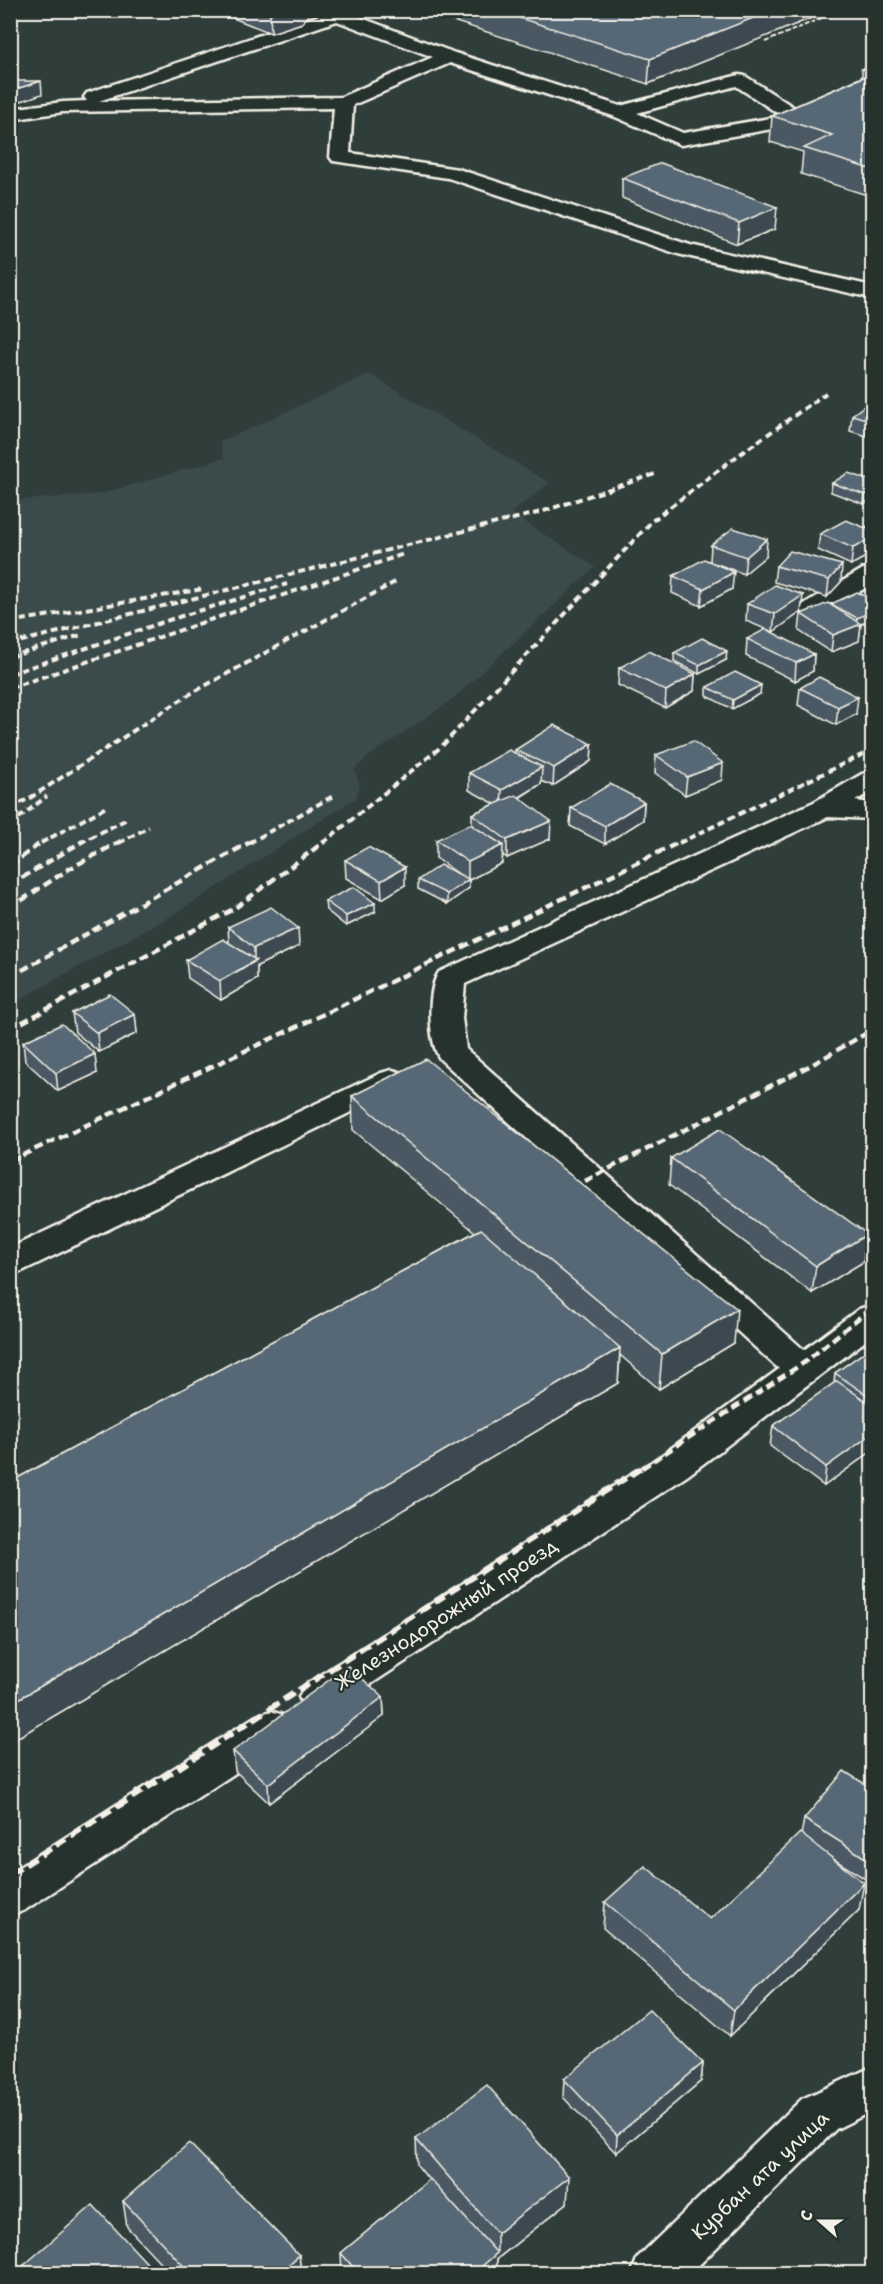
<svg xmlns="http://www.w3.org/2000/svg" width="883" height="2284" font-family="'Shantell Sans',sans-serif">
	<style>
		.built { fill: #3b4b4c }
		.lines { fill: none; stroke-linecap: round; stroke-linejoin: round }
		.street-casing { stroke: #f4f1e8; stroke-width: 5 }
		.street { fill: #26332d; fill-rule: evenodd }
		.rail-far3 { stroke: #f4f1e8; stroke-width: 2; stroke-dasharray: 5 2; stroke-linecap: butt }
		.rail-far2 { stroke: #f4f1e8; stroke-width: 4; stroke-dasharray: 7 4; stroke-linecap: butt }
		.rail-far1 { stroke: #f4f1e8; stroke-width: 4.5; stroke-dasharray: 9 4.5; stroke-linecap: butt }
		.rail { stroke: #f4f1e8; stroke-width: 6; stroke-dasharray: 12 6; stroke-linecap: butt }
		.wall { fill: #4a5964; stroke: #f4f1e8; stroke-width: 1.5 }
		.shaded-wall { fill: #3c4951; stroke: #f4f1e8; stroke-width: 1.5 }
		.building { fill: #566874; stroke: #f4f1e8; stroke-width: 1.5 }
		.labels { text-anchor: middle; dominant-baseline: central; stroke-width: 4.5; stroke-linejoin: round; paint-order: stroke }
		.near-street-label { font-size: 20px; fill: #f4f1e8; stroke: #26332d }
	</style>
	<rect width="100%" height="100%" fill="#303e3b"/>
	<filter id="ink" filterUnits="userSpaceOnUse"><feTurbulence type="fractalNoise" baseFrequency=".0167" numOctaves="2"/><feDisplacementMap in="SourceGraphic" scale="12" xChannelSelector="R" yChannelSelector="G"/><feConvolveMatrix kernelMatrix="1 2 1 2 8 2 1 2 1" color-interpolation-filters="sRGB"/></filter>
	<g filter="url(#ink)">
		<path class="built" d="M 369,374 L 549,483 L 511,513 L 595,567 L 453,699 L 368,757 L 354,770 L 360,784 L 356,798 L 178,912 L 11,1004 L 11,501 L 101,494 L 224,458 L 220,442 Z"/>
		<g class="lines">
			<defs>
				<g id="street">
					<path d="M 335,10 L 343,11 L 455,53 L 620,106 L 739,75 L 745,76 L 806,115 L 808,119 L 806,123 L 681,145 L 613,116 L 450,63 L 353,105 L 350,153 L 458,169 L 690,245 L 872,286 L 872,298 L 678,254 L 448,178 L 333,161 L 330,157 L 334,108 L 63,112 L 10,120 L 10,109 L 63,102 L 87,101 L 84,97 L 87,93 ZM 337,21 L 433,57 L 341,97 L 99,101 ZM 736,86 L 782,116 L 683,133 L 637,113 Z"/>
					<path d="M 872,567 L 872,584 L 822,614 L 813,617 L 804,614 L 800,609 L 804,604 L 863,569 Z"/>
					<path d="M 872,772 L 872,791 L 855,801 L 872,803 L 872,819 L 828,817 L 465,984 L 462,1018 L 466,1049 L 804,1350 L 859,1309 L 872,1305 L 872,1336 L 687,1476 L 333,1709 L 319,1714 L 305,1709 L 299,1697 L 305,1685 L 661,1456 L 779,1369 L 440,1059 C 428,1041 427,990 439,972 L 814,802 L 862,774 Z"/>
					<path d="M 392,1070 L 403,1073 L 408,1080 L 403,1087 L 22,1271 L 10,1275 L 10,1248 L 381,1073 Z"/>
					<path d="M 271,1711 L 286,1716 L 292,1728 L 286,1740 L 25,1910 L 10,1916 L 10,1873 L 256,1716 Z"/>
					<path d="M 872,2067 L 872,2111 L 836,2129 L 690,2274 L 631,2274 L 638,2257 L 802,2099 Z"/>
				</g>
			</defs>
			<use href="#street" class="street-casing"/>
			<use href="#street" class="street"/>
			<path class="rail-far3" d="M 765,42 L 841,10"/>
			<g class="rail-far2">
				<path d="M 10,622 L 203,589"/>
				<path d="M 10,644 L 541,512 L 658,473"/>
				<path d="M 10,657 L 81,635"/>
				<path d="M 10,674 L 172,619 L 287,584"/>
				<path d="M 10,688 L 404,554"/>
				<path d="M 10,808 L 30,798 L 190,694 L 397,581"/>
				<path d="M 10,825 L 47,796"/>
				<path d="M 41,843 L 108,806"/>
				<path d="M 80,843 L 127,819"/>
				<path d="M 119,843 L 149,827"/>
				<path d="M 249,843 L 335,795"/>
				<path d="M 323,843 L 442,746 L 652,521 L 729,462 L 826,393"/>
				<path d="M 679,843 L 872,750"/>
			</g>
			<g class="rail-far1">
				<path d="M 10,866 L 43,841"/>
				<path d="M 10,885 L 83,841"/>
				<path d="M 10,908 L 69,869 L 121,841"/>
				<path d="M 10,977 L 252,841"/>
				<path d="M 10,1029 L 235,908 L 325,841"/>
				<path d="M 10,1161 L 326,1013 L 682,841"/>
				<path d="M 585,1181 L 813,1064 L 872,1030"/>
				<path d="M 642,1468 L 805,1362 L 872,1307"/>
			</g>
			<path class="rail" d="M 10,1874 L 166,1776 L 644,1466"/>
		</g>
		<g class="wall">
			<path d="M 213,10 L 312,10 L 302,23 L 271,33 Z"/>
			<path d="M 422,10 L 831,10 L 648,84 L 422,11 Z"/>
			<path d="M 873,65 L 873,197 L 801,174 L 803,152 L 770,142 L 772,116 L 862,77 L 862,69 Z"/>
			<path d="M 622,178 L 775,229 L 737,244 L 622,198 Z"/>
			<path d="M 873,404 L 873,438 L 850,431 L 852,415 Z"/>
			<path d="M 873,481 L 864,504 L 831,492 L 832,483 Z"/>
			<path d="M 873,524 L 873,553 L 851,565 L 818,550 L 820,534 L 865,528 Z"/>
			<path d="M 711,545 L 766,556 L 744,574 L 717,564 L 732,589 L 701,606 L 672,593 L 673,576 L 710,561 Z"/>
			<path d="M 776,566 L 841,582 L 827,597 L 774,582 Z"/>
			<path d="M 873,600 L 873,619 L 861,624 L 859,641 L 831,652 L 799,631 L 801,614 L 831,605 L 831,604 Z"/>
			<path d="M 747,604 L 801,612 L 773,632 L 746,621 Z"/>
			<path d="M 747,639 L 814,654 L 813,671 L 795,681 L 746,656 Z"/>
			<path d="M 674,653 L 726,660 L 699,674 L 674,661 Z"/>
			<path d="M 619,668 L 695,674 L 694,691 L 665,708 L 618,685 Z"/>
			<path d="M 707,687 L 760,694 L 732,709 L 707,696 Z"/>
			<path d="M 800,688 L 856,714 L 836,725 L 798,705 Z"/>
			<path d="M 592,744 L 591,761 L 553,786 L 541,781 L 541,784 L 519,798 L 550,839 L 507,858 L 503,855 L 502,863 L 469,880 L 469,888 L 447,904 L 418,889 L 418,880 L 460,875 L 436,858 L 436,840 L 472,825 L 472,814 L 495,804 L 469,790 L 469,773 L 515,753 L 515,750 Z"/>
			<path d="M 656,755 L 722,780 L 685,795 L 655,773 Z"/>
			<path d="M 644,802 L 643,820 L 605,844 L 570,826 L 571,808 Z"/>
			<path d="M 345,860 L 405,885 L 382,899 L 346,878 Z"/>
			<path d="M 325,901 L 375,912 L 346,926 L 326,910 Z"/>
			<path d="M 228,927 L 299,946 L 257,966 L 257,979 L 221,1000 L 188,978 L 186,960 L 229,943 Z"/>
			<path d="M 72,1013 L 135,1014 L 137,1033 L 99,1052 L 75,1032 Z"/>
			<path d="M 23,1042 L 97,1073 L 58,1091 L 25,1061 Z"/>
			<path d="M 352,1096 L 734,1343 L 659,1389 L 620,1355 L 618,1383 L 10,1742 L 10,1482 L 475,1232 L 353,1130 Z"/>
			<path d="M 671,1158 L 863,1262 L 812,1293 L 669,1185 Z"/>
			<path d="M 873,1346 L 873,1450 L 824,1486 L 770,1446 L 773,1426 L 834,1383 L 835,1373 Z"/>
			<path d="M 383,1697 L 384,1716 L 269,1803 L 235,1771 L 233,1751 Z"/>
			<path d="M 873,1789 L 873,1873 L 867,1880 L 827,1855 L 859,1910 L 730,2036 L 603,1928 L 605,1902 L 710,1919 L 801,1835 L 804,1819 Z"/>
			<path d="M 703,2063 L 701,2081 L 616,2153 L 563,2097 L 564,2079 Z"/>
			<path d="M 416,2139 L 567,2203 L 497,2259 L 496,2274 L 342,2274 L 341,2253 L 429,2180 L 417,2165 Z"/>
			<path d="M 123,2201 L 299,2255 L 301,2274 L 171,2274 L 127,2227 Z"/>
			<path d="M 24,2265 L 157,2274 L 26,2274 Z"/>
		</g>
		<g class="shaded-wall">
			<path d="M 280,10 L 312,10 L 302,23 L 271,33 L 270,14 Z"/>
			<path d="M 773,10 L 831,10 L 648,84 L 650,59 Z"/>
			<path d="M 41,81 L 42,94 L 10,105 L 10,91 Z"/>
			<path d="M 777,207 L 775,229 L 737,244 L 739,223 Z"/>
			<path d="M 873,490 L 873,498 L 864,504 L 865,495 Z"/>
			<path d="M 873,538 L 873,553 L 851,565 L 853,548 Z"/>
			<path d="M 767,539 L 766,556 L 744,574 L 746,557 Z"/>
			<path d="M 842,565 L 841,582 L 827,597 L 829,580 Z"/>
			<path d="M 734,572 L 732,589 L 701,606 L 703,589 Z"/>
			<path d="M 803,595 L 801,612 L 773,632 L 775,614 Z"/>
			<path d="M 873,611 L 873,619 L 861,624 L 859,641 L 831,652 L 833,635 L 856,626 L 857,618 Z"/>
			<path d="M 727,651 L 726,660 L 699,674 L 699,665 Z"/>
			<path d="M 814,654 L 813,671 L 795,681 L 796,663 Z"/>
			<path d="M 695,674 L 694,691 L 665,708 L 666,691 Z"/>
			<path d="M 761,685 L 760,694 L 732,709 L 733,700 Z"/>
			<path d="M 858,697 L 856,714 L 836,725 L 838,707 Z"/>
			<path d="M 592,744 L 591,761 L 553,786 L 554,768 Z"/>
			<path d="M 723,763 L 722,780 L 685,795 L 687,777 Z"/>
			<path d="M 542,767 L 541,784 L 501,808 L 502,790 Z"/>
			<path d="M 644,802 L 643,820 L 605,844 L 605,826 Z"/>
			<path d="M 551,821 L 550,839 L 507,858 L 507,840 Z"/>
			<path d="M 503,845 L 502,863 L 469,880 L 469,888 L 447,904 L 447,894 L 468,880 L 468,862 Z"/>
			<path d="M 405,867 L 405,885 L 382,899 L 381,881 Z"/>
			<path d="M 375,903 L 375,912 L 346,926 L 346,916 Z"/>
			<path d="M 298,928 L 299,946 L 257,966 L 257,979 L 221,1000 L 220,981 L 254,962 L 254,948 Z"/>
			<path d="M 135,1014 L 137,1033 L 99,1052 L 97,1033 Z"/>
			<path d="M 95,1054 L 97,1073 L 58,1091 L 56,1073 Z"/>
			<path d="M 867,1234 L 863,1262 L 812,1293 L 816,1266 Z"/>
			<path d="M 737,1309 L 734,1343 L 659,1389 L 662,1354 Z"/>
			<path d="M 620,1348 L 618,1383 L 10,1742 L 10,1704 Z"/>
			<path d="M 873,1433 L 873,1450 L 824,1486 L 826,1467 Z"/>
			<path d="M 383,1697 L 384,1716 L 269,1803 L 268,1784 Z"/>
			<path d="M 873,1859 L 873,1873 L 867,1880 L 870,1861 Z"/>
			<path d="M 864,1883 L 859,1910 L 730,2036 L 734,2010 Z"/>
			<path d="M 703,2063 L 701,2081 L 616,2153 L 617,2135 Z"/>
			<path d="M 569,2177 L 567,2203 L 497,2259 L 496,2274 L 473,2274 L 497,2253 L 497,2233 Z"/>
			<path d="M 299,2255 L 301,2274 L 280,2274 Z"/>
		</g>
		<g class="building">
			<path d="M 262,10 L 280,10 L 270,14 Z"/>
			<path d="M 494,10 L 773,10 L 650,59 Z"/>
			<path d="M 873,65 L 873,72 L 862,69 Z"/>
			<path d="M 873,73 L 873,170 L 804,148 L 832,135 L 772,116 Z"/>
			<path d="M 10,81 L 41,81 L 10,91 Z"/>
			<path d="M 661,163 L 777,207 L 739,223 L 622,178 Z"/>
			<path d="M 868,403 L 873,404 L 873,421 L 852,415 Z"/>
			<path d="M 848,473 L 873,481 L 873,490 L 865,495 L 832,483 Z"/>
			<path d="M 846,520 L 873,531 L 873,538 L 853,548 L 820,534 Z"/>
			<path d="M 873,524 L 873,531 L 865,527 Z"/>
			<path d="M 733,528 L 767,539 L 746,557 L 711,545 Z"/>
			<path d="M 790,551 L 842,565 L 829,580 L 776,566 Z"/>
			<path d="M 704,559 L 734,572 L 703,589 L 673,576 Z"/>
			<path d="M 775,585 L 803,595 L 775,614 L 747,604 Z"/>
			<path d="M 857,592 L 873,600 L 873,611 L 857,618 L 831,604 Z"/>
			<path d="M 828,603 L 861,624 L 833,635 L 801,614 Z"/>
			<path d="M 766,629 L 814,654 L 796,663 L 747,639 Z"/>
			<path d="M 702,638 L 727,651 L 699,665 L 674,653 Z"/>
			<path d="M 649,651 L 695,674 L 666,691 L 619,668 Z"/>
			<path d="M 735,672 L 761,685 L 733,700 L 707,687 Z"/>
			<path d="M 819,677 L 858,697 L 838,707 L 800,688 Z"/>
			<path d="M 554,725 L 592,744 L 554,768 L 515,750 Z"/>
			<path d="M 693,741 L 723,763 L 687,777 L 656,755 Z"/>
			<path d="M 509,750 L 542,767 L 502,790 L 469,773 Z"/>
			<path d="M 610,784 L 644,802 L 605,826 L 571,808 Z"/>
			<path d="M 516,795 L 551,821 L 507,840 L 472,814 Z"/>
			<path d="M 470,824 L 503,845 L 468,862 L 436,840 Z"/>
			<path d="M 368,847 L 405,867 L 381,881 L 345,860 Z"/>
			<path d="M 440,865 L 469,879 L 447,894 L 418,880 Z"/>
			<path d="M 354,887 L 375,903 L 346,916 L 325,901 Z"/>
			<path d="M 271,907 L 298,928 L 254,948 L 228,927 Z"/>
			<path d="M 223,939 L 256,960 L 220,981 L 186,960 Z"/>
			<path d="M 110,994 L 135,1014 L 97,1033 L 72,1013 Z"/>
			<path d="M 62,1024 L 95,1054 L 56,1073 L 23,1042 Z"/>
			<path d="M 426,1059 L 737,1309 L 662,1354 L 352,1096 Z"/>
			<path d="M 720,1129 L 867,1234 L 816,1266 L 671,1158 Z"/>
			<path d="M 481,1229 L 620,1348 L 10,1704 L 10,1482 Z"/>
			<path d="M 873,1346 L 873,1399 L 835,1373 Z"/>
			<path d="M 837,1381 L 873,1406 L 873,1433 L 826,1467 L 773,1426 Z"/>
			<path d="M 348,1666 L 383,1697 L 268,1784 L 233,1751 Z"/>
			<path d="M 844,1771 L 873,1789 L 873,1859 L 870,1861 L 804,1819 Z"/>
			<path d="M 800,1833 L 864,1883 L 734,2010 L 605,1902 L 645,1866 L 710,1919 Z"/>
			<path d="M 649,2010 L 703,2063 L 617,2135 L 564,2079 Z"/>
			<path d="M 487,2085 L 569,2177 L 497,2233 L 416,2139 Z"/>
			<path d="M 189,2143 L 299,2255 L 280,2274 L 191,2274 L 123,2201 Z"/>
			<path d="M 430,2179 L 497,2253 L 473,2274 L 359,2274 L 341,2253 Z"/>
			<path d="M 93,2205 L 157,2274 L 32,2274 L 24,2265 Z"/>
		</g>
	</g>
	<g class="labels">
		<g class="near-street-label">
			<text transform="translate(446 1614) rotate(-33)">Железнодорожный проезд</text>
			<text transform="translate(760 2175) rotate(-43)">Курбан ата улица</text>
		</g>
	</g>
	<rect width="883" height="2284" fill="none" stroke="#26332d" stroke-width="36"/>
	<rect x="18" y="18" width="847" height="2248" fill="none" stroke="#f4f1e8" stroke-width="2" filter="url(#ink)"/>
	<g transform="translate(820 2221) rotate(291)" stroke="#26332d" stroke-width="4.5" paint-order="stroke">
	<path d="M0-4.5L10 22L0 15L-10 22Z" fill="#f4f1e8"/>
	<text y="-9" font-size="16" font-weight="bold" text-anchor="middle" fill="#f4f1e8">С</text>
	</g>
</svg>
